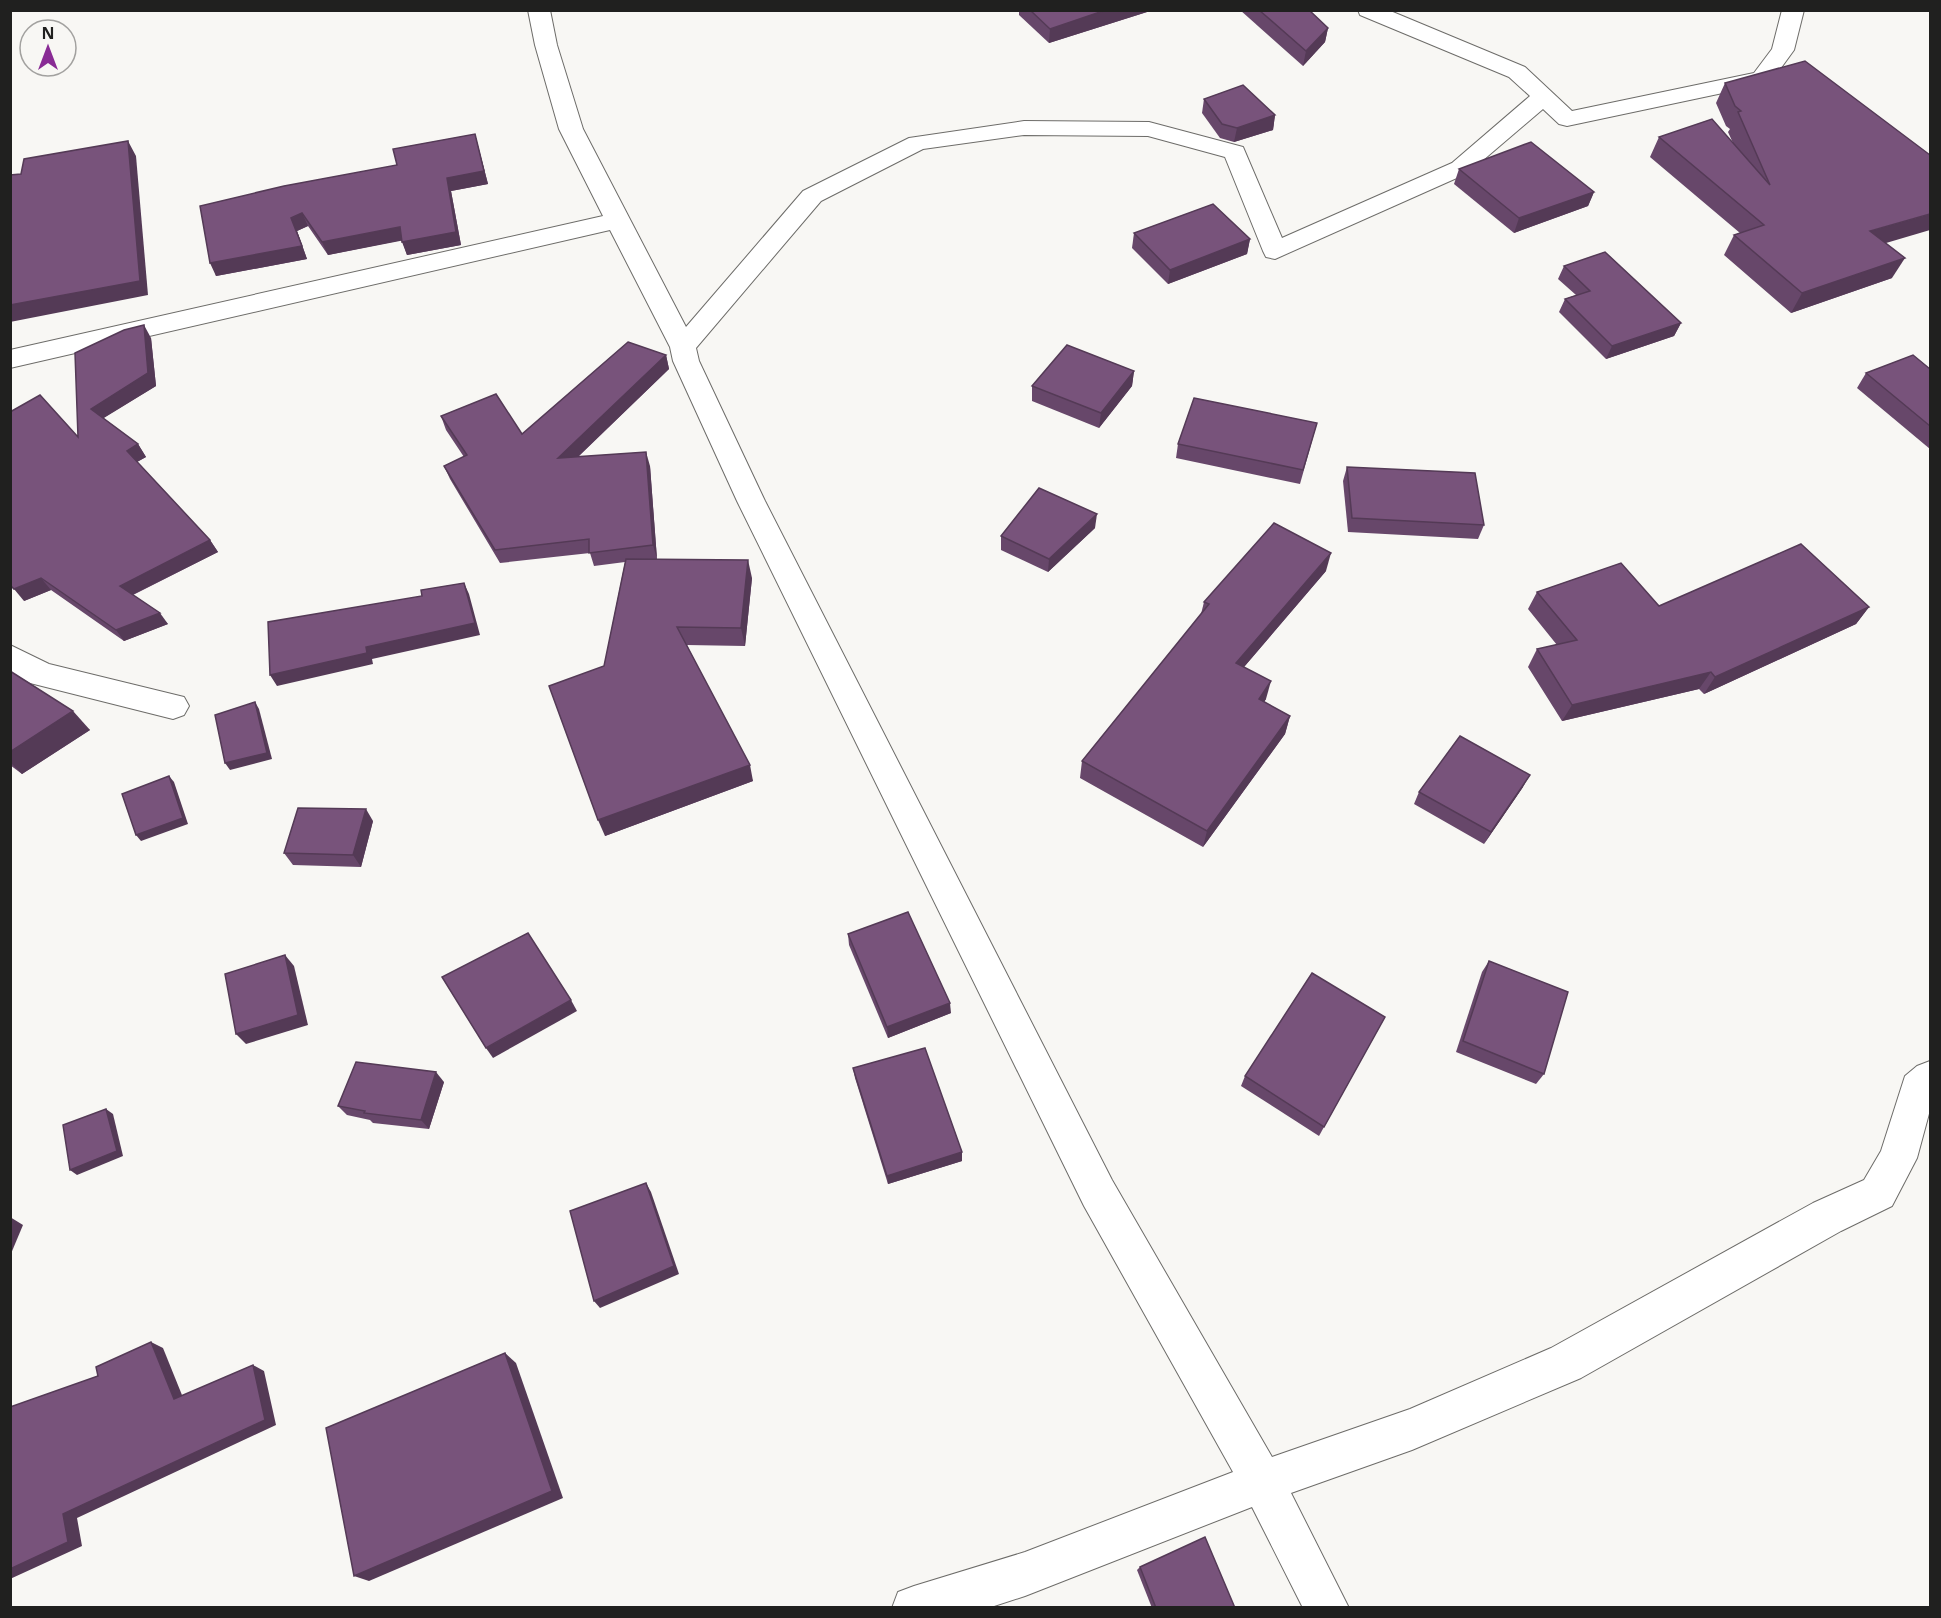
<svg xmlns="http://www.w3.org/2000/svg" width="1941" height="1618" font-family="'Noto Sans',sans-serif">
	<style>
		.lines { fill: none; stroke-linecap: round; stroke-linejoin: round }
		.street-casing { stroke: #6d6c69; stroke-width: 2 }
		.street { fill: #fff; fill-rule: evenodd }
		.wall { fill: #67476a }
		.shaded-wall { fill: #543a56 }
		.building { fill: #78537b; stroke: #543a56; stroke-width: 1.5 }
	</style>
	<rect width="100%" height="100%" fill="#f8f7f4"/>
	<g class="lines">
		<defs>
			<g id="street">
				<path d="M 528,10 L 550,10 L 557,45 L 583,129 L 686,327 L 803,191 L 909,138 L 1024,121 L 1149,122 L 1243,147 L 1282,238 L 1452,163 L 1530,96 L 1509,77 L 1360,15 L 1358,10 L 1388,10 L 1525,67 L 1572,111 L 1754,73 L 1772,49 L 1782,10 L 1804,10 L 1794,50 L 1770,83 L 1567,126 L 1559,124 L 1543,109 L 1468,173 L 1275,259 L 1266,257 L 1263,251 L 1225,157 L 1148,136 L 1024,135 L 923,149 L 821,201 L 696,348 L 699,361 L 765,501 L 1112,1180 L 1272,1457 L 1410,1409 L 1551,1348 L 1813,1203 L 1864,1180 L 1881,1151 L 1905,1076 L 1917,1066 L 1930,1061 L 1930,1110 L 1917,1158 L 1892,1206 L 1841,1231 L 1581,1378 L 1412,1450 L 1291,1493 L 1349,1608 L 1303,1608 L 1252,1507 L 1025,1596 L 988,1608 L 892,1608 L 898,1592 L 914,1586 L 1025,1552 L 1233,1472 L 1084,1206 L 737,501 L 673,361 L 670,347 L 610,230 L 10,368 L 10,350 L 603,216 L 559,129 L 535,45 Z"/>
				<path d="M 10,645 L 49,664 L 184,697 L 189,706 L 184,715 L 173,719 L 30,683 L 10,672 Z"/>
			</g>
		</defs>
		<use href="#street" class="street-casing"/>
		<use href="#street" class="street"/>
	</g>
	<g class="wall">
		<path d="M 1019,10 L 1147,10 L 1147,12 L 1049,43 L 1019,15 Z"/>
		<path d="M 1240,10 L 1309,10 L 1328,28 L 1325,42 L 1303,66 Z"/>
		<path d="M 1725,83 L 1886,243 L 1892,278 L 1791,313 L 1724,255 L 1734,235 L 1740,233 L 1650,157 L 1659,137 L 1733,143 L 1728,132 L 1730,129 L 1726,126 L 1716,103 Z"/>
		<path d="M 1204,99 L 1275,115 L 1273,130 L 1234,142 L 1220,138 L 1202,113 Z"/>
		<path d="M 475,134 L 488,184 L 451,191 L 461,245 L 407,255 L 402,240 L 328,255 L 308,226 L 297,231 L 307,259 L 216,276 L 200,206 L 397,165 Z"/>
		<path d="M 1459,169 L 1594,192 L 1588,206 L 1514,233 L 1454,184 Z"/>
		<path d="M 1134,233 L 1250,239 L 1247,254 L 1168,284 L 1132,248 Z"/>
		<path d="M 1564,266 L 1681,323 L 1674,336 L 1606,359 L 1559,312 L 1565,299 L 1576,295 L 1558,279 Z"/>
		<path d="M 151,338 L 156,386 L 103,418 L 138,444 L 146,457 L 137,462 L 210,540 L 218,552 L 133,595 L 168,624 L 124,641 L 51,590 L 24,601 L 78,437 Z"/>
		<path d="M 666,355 L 669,369 L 578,457 L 650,466 L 657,559 L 752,578 L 745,646 L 687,645 L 753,781 L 605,836 L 604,666 L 625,562 L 594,566 L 590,553 L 500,563 L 450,479 L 444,466 L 464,457 L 446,430 L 441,416 L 522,434 Z"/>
		<path d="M 1930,369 L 1930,449 L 1857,388 L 1866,373 Z"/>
		<path d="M 1134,371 L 1132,386 L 1099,428 L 1032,401 L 1032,386 Z"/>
		<path d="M 1317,423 L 1300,484 L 1176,458 L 1178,444 Z"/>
		<path d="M 1347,467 L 1484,525 L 1478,539 L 1348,532 L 1343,481 Z"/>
		<path d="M 1095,528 L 1048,572 L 1001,550 L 1001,536 Z"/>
		<path d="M 1326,571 L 1244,667 L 1266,699 L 1264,702 L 1290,716 L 1285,734 L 1203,847 L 1080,778 L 1082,761 L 1201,614 L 1204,602 Z"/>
		<path d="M 1537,592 L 1659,606 L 1869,607 L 1856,624 L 1704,694 L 1699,689 L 1562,721 L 1528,667 L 1537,649 L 1557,645 L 1528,609 Z"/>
		<path d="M 10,671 L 90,730 L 22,774 L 10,765 Z"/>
		<path d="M 1523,787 L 1484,844 L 1414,804 L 1419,792 Z"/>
		<path d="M 373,821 L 361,867 L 293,865 L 284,853 Z"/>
		<path d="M 848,934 L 951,1013 L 888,1038 L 849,945 Z"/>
		<path d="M 1489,961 L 1544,1074 L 1536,1084 L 1456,1052 L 1482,972 Z"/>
		<path d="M 1385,1017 L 1319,1136 L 1241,1086 L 1245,1076 Z"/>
		<path d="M 853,1068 L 962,1152 L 962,1161 L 888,1184 L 855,1078 Z"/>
		<path d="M 444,1082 L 429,1129 L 373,1123 L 370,1120 L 347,1115 L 338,1106 Z"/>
		<path d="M 1140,1567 L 1235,1608 L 1152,1608 L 1137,1570 Z"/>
	</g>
	<g class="shaded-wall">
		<path d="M 1106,10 L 1147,10 L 1147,12 L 1049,43 L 1050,29 Z"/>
		<path d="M 1328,28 L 1325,42 L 1303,66 L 1306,51 Z"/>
		<path d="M 1275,115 L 1273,130 L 1234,142 L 1237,128 Z"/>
		<path d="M 475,134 L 488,184 L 451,191 L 461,245 L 407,255 L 402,242 L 447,178 Z"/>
		<path d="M 128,141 L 136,156 L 148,295 L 10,322 L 10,305 Z"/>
		<path d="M 1594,192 L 1588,206 L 1514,233 L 1519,218 Z"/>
		<path d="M 302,213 L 308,226 L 297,231 L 307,259 L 216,276 L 210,263 Z"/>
		<path d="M 1930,214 L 1930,230 L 1859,251 L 1870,231 Z"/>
		<path d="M 400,227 L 405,240 L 328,255 L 322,242 Z"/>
		<path d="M 1250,239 L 1247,254 L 1168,284 L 1170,270 Z"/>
		<path d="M 1905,258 L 1892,278 L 1791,313 L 1802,293 Z"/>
		<path d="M 1681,323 L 1674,336 L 1606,359 L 1612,346 Z"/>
		<path d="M 144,325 L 151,338 L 156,386 L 99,421 L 91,409 Z"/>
		<path d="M 666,355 L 669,369 L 562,472 L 558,458 Z"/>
		<path d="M 1134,371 L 1132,386 L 1099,428 L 1101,413 Z"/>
		<path d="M 138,444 L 146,457 L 135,463 L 127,451 Z"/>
		<path d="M 646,452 L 650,466 L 657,559 L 653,545 Z"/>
		<path d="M 1097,514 L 1095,528 L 1048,572 L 1049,559 Z"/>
		<path d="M 210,540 L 218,552 L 128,597 L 120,586 Z"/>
		<path d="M 1331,553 L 1326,571 L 1232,681 L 1236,663 Z"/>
		<path d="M 748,560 L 752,578 L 745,646 L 741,628 Z"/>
		<path d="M 41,578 L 51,590 L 24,601 L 14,589 Z"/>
		<path d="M 464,583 L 469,594 L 480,635 L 372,659 L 373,664 L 277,686 L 270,675 L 366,647 Z"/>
		<path d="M 1869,607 L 1856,624 L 1704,694 L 1715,677 Z"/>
		<path d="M 160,613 L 168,624 L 124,641 L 116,630 Z"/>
		<path d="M 1711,672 L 1699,689 L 1562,721 L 1572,705 Z"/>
		<path d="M 1271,681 L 1266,699 L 1254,717 L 1259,699 Z"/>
		<path d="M 255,702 L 259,709 L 272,759 L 230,770 L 225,763 Z"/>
		<path d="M 73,711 L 90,730 L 22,774 L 10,762 L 10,752 Z"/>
		<path d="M 1290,716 L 1285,734 L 1203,847 L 1207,831 Z"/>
		<path d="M 750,765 L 753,781 L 605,836 L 598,820 Z"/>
		<path d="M 1530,775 L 1523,787 L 1484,844 L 1491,832 Z"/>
		<path d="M 169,776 L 174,782 L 188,824 L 141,841 L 136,835 Z"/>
		<path d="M 366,809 L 373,821 L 361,867 L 353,855 Z"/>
		<path d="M 285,955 L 294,966 L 308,1025 L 246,1044 L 236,1034 Z"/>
		<path d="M 571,1000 L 577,1011 L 493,1058 L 486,1048 Z"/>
		<path d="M 950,1003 L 951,1013 L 888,1038 L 887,1027 Z"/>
		<path d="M 436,1072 L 444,1082 L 429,1129 L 421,1120 Z"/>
		<path d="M 106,1109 L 113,1114 L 123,1156 L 77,1175 L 70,1170 Z"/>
		<path d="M 962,1152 L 962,1161 L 888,1184 L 887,1176 Z"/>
		<path d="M 646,1183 L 651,1192 L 679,1274 L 600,1308 L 594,1301 Z"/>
		<path d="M 10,1217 L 23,1225 L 10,1256 Z"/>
		<path d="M 151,1342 L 163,1348 L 186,1405 L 174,1399 Z"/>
		<path d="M 505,1353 L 516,1363 L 563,1498 L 369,1581 L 354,1576 Z"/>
		<path d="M 253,1365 L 264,1371 L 276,1425 L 77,1518 L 82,1546 L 10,1579 L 10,1569 L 63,1514 Z"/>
	</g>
	<g class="building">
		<path d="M 1030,10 L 1106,10 L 1050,29 Z"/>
		<path d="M 1259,10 L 1309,10 L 1328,28 L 1306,51 Z"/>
		<path d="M 1805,61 L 1930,155 L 1930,214 L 1870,231 L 1905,258 L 1802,293 L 1734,235 L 1764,225 L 1659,137 L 1712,119 L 1770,185 L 1738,112 L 1741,111 L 1735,106 L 1725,83 Z"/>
		<path d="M 1243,85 L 1275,115 L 1237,128 L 1222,124 L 1204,99 Z"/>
		<path d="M 475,134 L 484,171 L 447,178 L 456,232 L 402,242 L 400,227 L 322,242 L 302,213 L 291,218 L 302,246 L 210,263 L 200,206 L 284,186 L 397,165 L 393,149 Z"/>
		<path d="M 128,141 L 140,281 L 10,305 L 10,175 L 21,174 L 24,159 Z"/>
		<path d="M 1531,142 L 1594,192 L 1519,218 L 1459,169 Z"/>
		<path d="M 1213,204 L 1250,239 L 1170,270 L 1134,233 Z"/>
		<path d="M 1605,252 L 1681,323 L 1612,346 L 1565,299 L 1590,291 L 1564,266 Z"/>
		<path d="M 144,325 L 148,373 L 91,409 L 138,444 L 127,451 L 210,540 L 120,586 L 160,613 L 116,630 L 41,578 L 14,589 L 10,585 L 10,412 L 40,395 L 78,437 L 75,353 L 124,330 Z"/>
		<path d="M 628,342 L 666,355 L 558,458 L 646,452 L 653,545 L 589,553 L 589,539 L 495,550 L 444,466 L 467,455 L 441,416 L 496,394 L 522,434 Z"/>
		<path d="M 1067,345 L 1134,371 L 1101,413 L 1032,386 Z"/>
		<path d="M 1913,355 L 1930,369 L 1930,426 L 1866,373 Z"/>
		<path d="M 1194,398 L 1317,423 L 1303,470 L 1178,444 Z"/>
		<path d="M 1347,467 L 1475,473 L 1484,525 L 1352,518 Z"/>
		<path d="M 1039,488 L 1097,514 L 1049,559 L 1001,536 Z"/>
		<path d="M 1274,523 L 1331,553 L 1236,663 L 1271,681 L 1259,699 L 1290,716 L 1207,831 L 1082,761 L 1209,604 L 1204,602 Z"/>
		<path d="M 1801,544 L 1869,607 L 1715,677 L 1711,672 L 1572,705 L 1537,649 L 1577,640 L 1537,592 L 1621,563 L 1659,606 Z"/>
		<path d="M 626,559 L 748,560 L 741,628 L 677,627 L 750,765 L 598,820 L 549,686 L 604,666 Z"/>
		<path d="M 464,583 L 475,623 L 366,647 L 367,653 L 270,675 L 268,622 L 422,596 L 421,590 Z"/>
		<path d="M 10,671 L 73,711 L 10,752 Z"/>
		<path d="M 255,702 L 267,753 L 225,763 L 215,715 Z"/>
		<path d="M 1460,736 L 1530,775 L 1491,832 L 1419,792 Z"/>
		<path d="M 169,776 L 183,818 L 136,835 L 122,794 Z"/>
		<path d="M 298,808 L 366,809 L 353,855 L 284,853 Z"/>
		<path d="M 908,912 L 950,1003 L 887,1027 L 848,934 Z"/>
		<path d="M 528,933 L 571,1000 L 486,1048 L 442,977 Z"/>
		<path d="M 285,955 L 298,1015 L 236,1034 L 225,974 Z"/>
		<path d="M 1489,961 L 1568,992 L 1544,1074 L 1463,1041 Z"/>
		<path d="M 1312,973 L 1385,1017 L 1324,1127 L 1245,1076 Z"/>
		<path d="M 925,1048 L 962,1152 L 887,1176 L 853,1068 Z"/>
		<path d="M 356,1062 L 436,1072 L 421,1120 L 364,1113 L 365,1111 L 338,1106 Z"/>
		<path d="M 106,1109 L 117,1151 L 70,1170 L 63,1125 Z"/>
		<path d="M 646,1183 L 674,1266 L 594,1301 L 570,1211 Z"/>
		<path d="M 151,1342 L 174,1399 L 253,1365 L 265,1420 L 63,1514 L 68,1542 L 10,1569 L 10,1407 L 98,1376 L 96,1367 Z"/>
		<path d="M 505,1353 L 552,1491 L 354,1576 L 326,1428 Z"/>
		<path d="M 1205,1537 L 1235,1608 L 1156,1608 L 1140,1567 Z"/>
	</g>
	<rect width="1941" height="1618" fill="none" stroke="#20201f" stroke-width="24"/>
	<g transform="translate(48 48)"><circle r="28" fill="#f8f7f4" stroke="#a2a19f" stroke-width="1.5"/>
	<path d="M0-4.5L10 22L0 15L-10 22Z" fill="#892b95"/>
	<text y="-9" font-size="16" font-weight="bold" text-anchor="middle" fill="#20201f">N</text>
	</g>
</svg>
